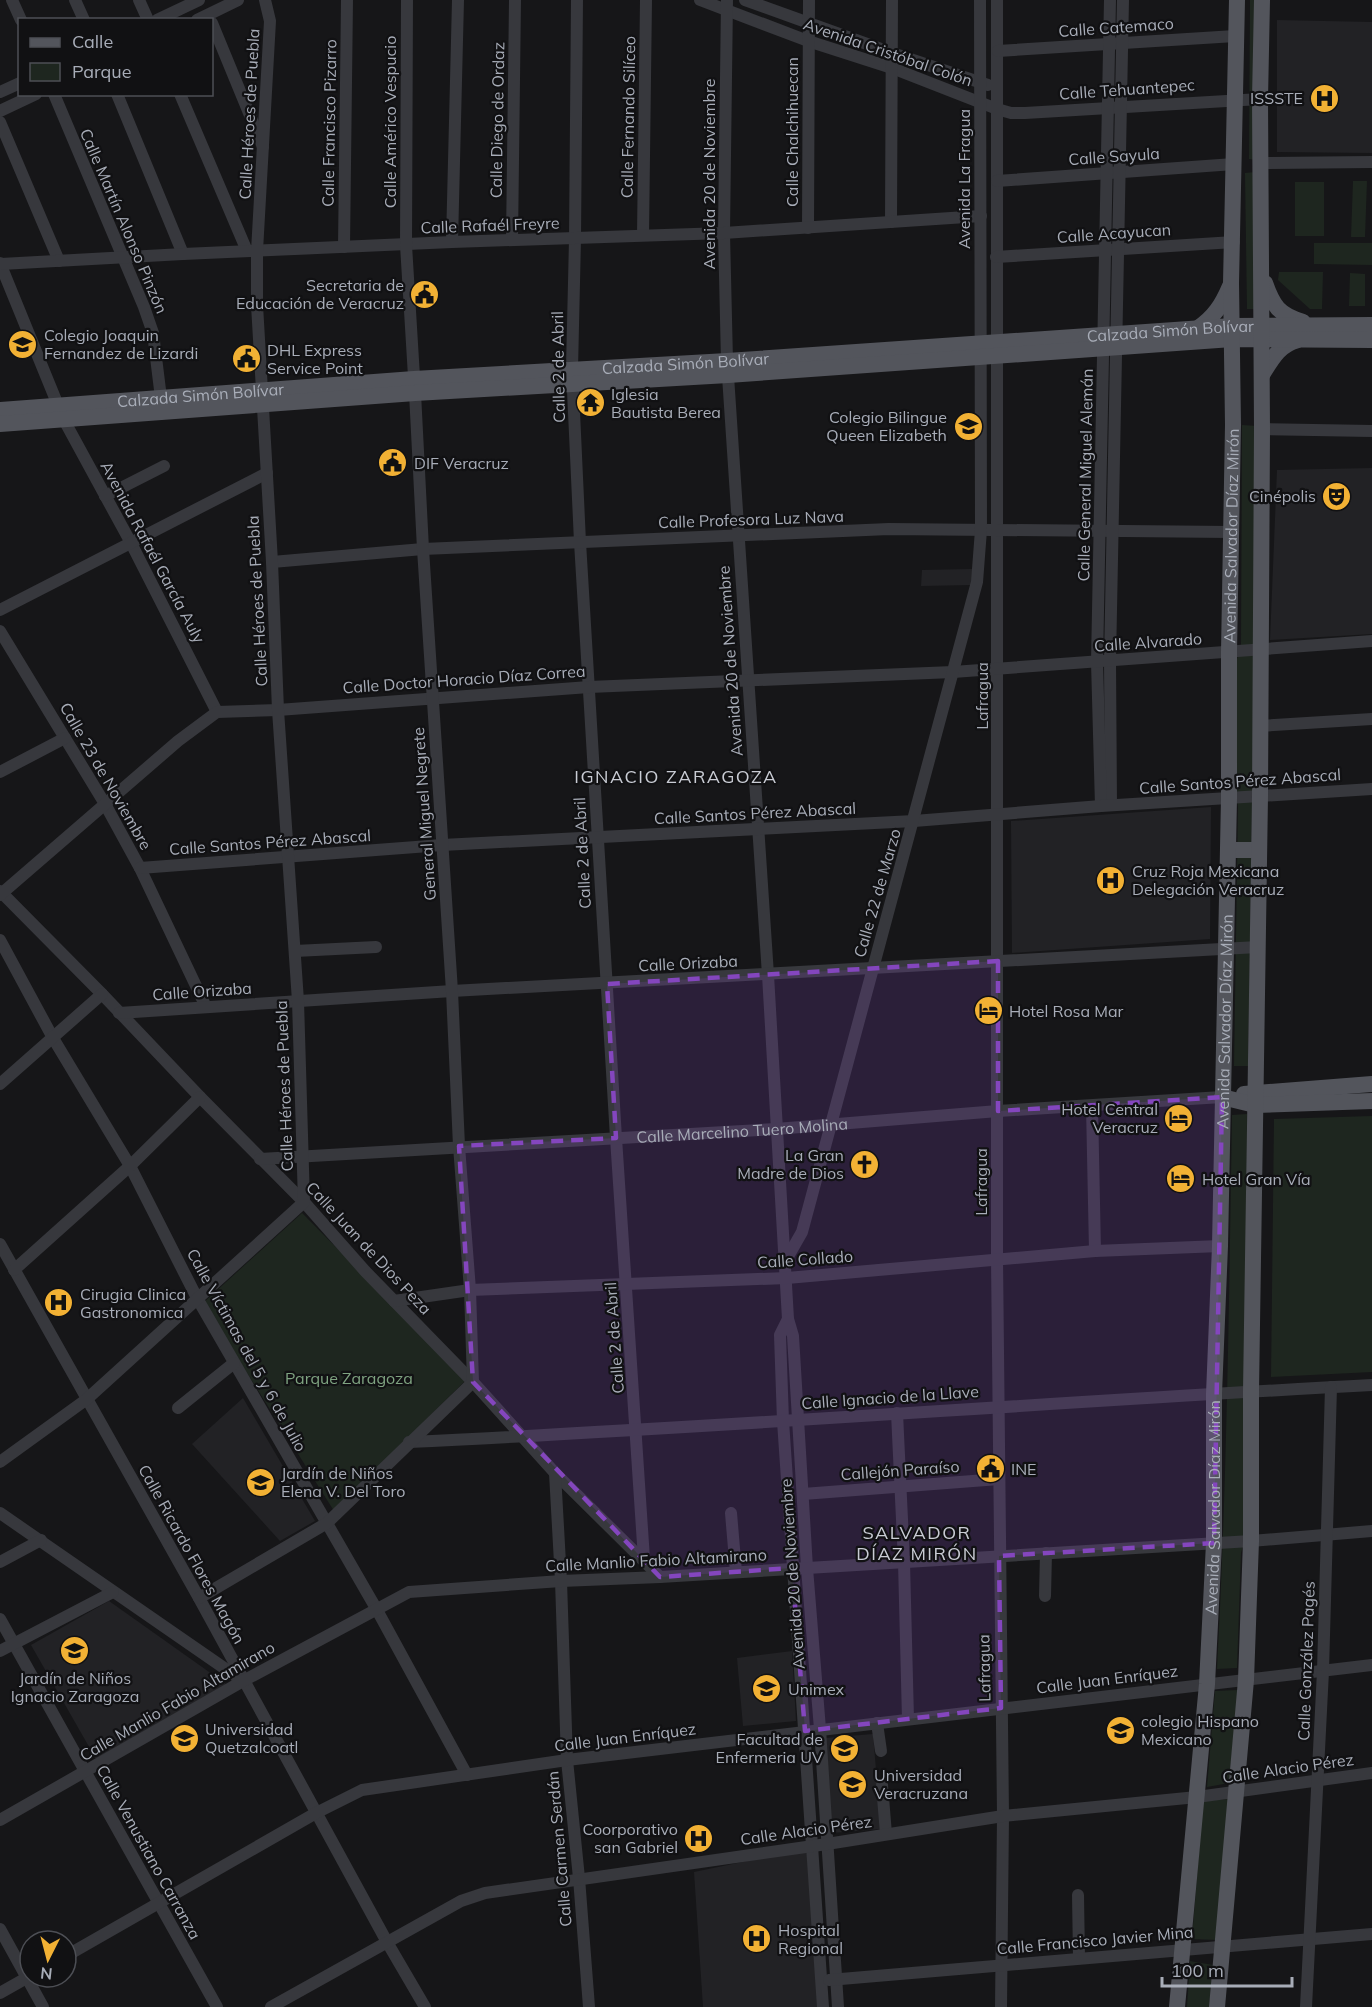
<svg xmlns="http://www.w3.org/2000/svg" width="1372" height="2007" font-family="Mulish,sans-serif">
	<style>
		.built { fill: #222225 }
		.green { fill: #1e261f }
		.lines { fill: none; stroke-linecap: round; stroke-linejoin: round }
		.minor { stroke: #37383d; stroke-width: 12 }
		.major { stroke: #53555c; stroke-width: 16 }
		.marked { fill: #8446be; fill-opacity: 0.2; stroke: #8446be; stroke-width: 4.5; stroke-dasharray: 12 8; stroke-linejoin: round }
		.labels { text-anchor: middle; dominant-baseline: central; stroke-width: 4.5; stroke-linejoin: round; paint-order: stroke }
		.street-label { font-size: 16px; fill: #a8adb8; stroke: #111113 }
		.poi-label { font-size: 16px; fill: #a8adb8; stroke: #111113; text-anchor: start }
		.park-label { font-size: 16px; fill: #7fa381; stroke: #111113 }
		.neighbourhood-label { font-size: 18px; letter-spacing: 1.5px; fill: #c9ccd4; stroke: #111113 }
	</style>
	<rect width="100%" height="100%" fill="#161618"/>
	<g class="built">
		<path d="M 1277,20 L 1372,22 L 1372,153 L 1277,152 Z"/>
		<path d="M 1372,468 L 1372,634 L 1270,640 L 1277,470 Z"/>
		<path d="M 972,569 L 972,585 L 921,586 L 922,570 Z"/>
		<path d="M 1211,807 L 1210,939 L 1012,953 L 1011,821 Z"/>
		<path d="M 243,1398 L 315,1521 L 280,1541 L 192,1444 Z"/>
		<path d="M 109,1601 L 226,1684 L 96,1759 L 31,1645 Z"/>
		<path d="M 792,1651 L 796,1721 L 743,1726 L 737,1658 Z"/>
		<path d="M 873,1734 L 881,1829 L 832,1833 L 825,1738 Z"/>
		<path d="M 810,1848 L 820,2007 L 703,2007 L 694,1872 Z"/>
	</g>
	<g class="green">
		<path d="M 1250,0 L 1261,0 L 1257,160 L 1249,159 Z"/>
		<path d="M 1256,172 L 1255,309 L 1247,309 L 1245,173 Z"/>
		<path d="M 1353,181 L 1367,181 L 1365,237 L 1351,237 Z"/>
		<rect x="1295" y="182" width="29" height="54"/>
		<path d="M 1314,243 L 1372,243 L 1372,265 L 1314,264 Z"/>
		<path d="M 1279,272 L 1323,272 L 1322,309 L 1310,309 L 1278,280 Z"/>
		<path d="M 1350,273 L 1365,274 L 1365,306 L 1349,306 Z"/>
		<path d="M 1242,425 L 1258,426 L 1248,1066 L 1234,1066 L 1238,807 L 1235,782 L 1237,659 L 1241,644 Z"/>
		<path d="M 1247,1114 L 1246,1535 L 1241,1553 L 1237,1668 L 1217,1669 C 1227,1484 1229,1300 1232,1115 Z"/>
		<path d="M 1372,1116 L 1372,1372 L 1271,1377 L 1274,1119 Z"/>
		<path d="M 302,1213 L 467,1379 L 334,1511 L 203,1303 Z"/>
		<path d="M 1238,1690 L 1229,1783 L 1207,1787 L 1215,1691 Z"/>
		<path d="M 1229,1799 L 1218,1940 L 1192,1939 L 1203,1801 Z"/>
		<path d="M 1190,1961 L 1213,1965 L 1209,2007 L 1187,2007 Z"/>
	</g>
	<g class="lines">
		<g class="minor">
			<path d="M 12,0 L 21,20"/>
			<path d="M 75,0 L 84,20"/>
			<path d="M 139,0 L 148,20"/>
			<path d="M 577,0 L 575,239 L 572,369 L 580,542 L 616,1138 L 644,1559"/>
			<path d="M 700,0 L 808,41 L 892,68 L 997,109 L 1011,113 L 1025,113 L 1260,99"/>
			<path d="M 727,0 L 724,233 L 727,361 L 768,975 L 788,1319 L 793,1336 L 807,1568 L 820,1729 L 838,2007"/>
			<path d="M 745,0 L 892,53 L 988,85"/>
			<path d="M 997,0 L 997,1259 L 1003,1816 L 1001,2007"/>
			<path d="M 157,20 L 199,0"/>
			<path d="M 197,20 L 238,0"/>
			<path d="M 212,23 L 263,147"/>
			<path d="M 998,51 L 1235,36"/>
			<path d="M 0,92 L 20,83"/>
			<path d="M 54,94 L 144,307 L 153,333 L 161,398"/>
			<path d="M 117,94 L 183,254"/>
			<path d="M 180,94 L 247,251"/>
			<path d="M 0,111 L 36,94"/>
			<path d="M 0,122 L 59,261"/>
			<path d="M 1260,163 L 1372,162"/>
			<path d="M 997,181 L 1234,164"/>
			<path d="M 891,222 L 892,0"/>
			<path d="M 808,228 L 809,0"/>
			<path d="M 643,235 L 646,0"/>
			<path d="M 512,240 L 515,0"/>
			<path d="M 452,242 L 458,0"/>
			<path d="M 344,247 L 347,0"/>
			<path d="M 996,257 L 1234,242"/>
			<path d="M 0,263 L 64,420 L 131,543 L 217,712"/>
			<path d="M 1,264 L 183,254 L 452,242 L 724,233 L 981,216"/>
			<path d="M 1262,429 L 1372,431"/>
			<path d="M 105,496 L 164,466"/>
			<path d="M 272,562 L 423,549 L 889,529 L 1231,532"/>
			<path d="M 0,610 L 267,473"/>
			<path d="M 0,631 L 105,804 L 140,868 L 206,1007"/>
			<path d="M 1259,726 L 1372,719"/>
			<path d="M 0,772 L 65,738"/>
			<path d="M 1111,805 L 1110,661 L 1123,0"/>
			<path d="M 1101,806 L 1097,662 L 1110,0"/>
			<path d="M 140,868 L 442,845 L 914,821 L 1101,806 L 1372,789"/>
			<path d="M 0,891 L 102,994 L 200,1097 L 304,1202 L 365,1271 L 473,1382 L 555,1473 L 660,1577"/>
			<path d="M 0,895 L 178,741 L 217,712 L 278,710 L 589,687 L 953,672 L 1372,641"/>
			<path d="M 0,940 L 53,1038 L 130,1166 L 197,1298 L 377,1610 L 467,1775"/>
			<path d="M 295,951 L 376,947"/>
			<path d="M 119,1013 L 452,991 L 1258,947"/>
			<path d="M 0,1084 L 102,994"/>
			<path d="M 1092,1106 L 1095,1251"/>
			<path id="s1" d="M 260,1159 L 776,1129 L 998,1111 L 1222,1097"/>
			<path d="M 0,1244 L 199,1598 L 387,1942 L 425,2007"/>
			<path d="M 786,1260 L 802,1232 L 977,582 L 981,530 L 980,0"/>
			<path d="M 14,1270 L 130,1166 L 200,1097"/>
			<path d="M 394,1301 L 470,1290 L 787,1278 L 1095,1251 L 1220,1246"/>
			<path d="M 788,1319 L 780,1335 L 783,1421 L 823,2007"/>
			<path d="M 178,1408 L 234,1363"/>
			<path d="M 897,1413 L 904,1562 L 908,1719"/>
			<path d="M 409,1442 C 730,1427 1051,1402 1372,1385"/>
			<path d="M 0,1462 L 87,1399 L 304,1202 L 298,1001 L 278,710 L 272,562 L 257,305 L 257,251 L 270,21 L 265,0"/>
			<path d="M 555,1473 L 561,1581 L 567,1760 L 579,1878 L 589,2007"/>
			<path d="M 803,1494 L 999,1479"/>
			<path d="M 0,1513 L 240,1679"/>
			<path d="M 731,1513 L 736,1572"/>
			<path d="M 0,1562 L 41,1540"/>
			<path d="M 1045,1596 L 1046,1553"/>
			<path d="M 199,1598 L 327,1523 L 473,1382 L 470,1290 L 459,1146 L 452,991 L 423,549 L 415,393 L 406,245 L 407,0"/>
			<path d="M 0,1619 L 217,2007"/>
			<path d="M 0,1651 L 113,1592"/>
			<path d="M 877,1723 L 881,1751"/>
			<path d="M 882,1785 L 886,1834"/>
			<path d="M 0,1820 L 243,1681 L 409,1592 L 561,1581 L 660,1577 L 1251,1541 L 1372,1531"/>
			<path d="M 1078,1895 L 1079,1958"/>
			<path d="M 0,1929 L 43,2007"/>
			<path d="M 66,1956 L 316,1813 L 362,1790 L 567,1760 L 1372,1665"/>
			<path d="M 829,1980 L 1372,1934"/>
			<path d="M 0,1993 L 30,1976"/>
			<path d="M 271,2007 L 461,1901 L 485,1893 L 827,1844 L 1003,1816 L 1197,1797 L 1372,1773"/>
			<path d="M 1306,2007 L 1323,1671 L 1331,1387"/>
		</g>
		<g class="major">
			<path d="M 1265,283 C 1273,306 1279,315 1303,322"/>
			<path d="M 1198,328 C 1214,317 1222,305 1230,286"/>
			<path d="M 1262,375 C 1272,359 1279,345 1298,340"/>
			<path id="s2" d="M 0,410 L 414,379 L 727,361 L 1232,326 L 1372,325"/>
			<path d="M 0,424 L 415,393 L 728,375 L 1232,339 L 1372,340"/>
			<path d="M 1228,850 L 1259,850"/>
			<path d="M 1244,1094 L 1372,1084"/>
			<path d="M 1222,1097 L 1255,1105 L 1372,1101"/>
			<path id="s3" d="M 1177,2007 L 1207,1684 L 1214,1543 L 1214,1394 L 1220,1246 L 1229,798 L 1229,652 L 1233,425 L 1231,283 L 1237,0"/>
			<path d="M 1217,2007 L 1246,1680 L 1251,1541 L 1251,1391 L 1260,796 L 1262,429 L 1260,99 L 1262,0"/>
		</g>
	</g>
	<path class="marked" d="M 998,961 L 998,1111 L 1222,1097 L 1214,1543 L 999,1556 L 1001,1708 L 805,1731 L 792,1568 L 660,1577 L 473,1382 L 459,1146 L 616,1138 L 607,984 Z"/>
	<defs>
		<symbol id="hospital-disc" viewBox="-11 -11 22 22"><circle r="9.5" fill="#f2b134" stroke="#111113"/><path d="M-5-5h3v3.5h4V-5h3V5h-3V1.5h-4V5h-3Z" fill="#111"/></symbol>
		<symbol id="civic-disc" viewBox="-11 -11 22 22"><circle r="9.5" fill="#f2b134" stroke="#111113"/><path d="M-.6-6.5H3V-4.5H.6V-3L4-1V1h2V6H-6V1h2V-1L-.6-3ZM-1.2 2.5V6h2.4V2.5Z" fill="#111"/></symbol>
		<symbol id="school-disc" viewBox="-11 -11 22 22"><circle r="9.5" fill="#f2b134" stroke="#111113"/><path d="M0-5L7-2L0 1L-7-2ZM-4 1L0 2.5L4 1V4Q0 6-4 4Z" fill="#111"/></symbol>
		<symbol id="temple-disc" viewBox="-11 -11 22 22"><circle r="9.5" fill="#f2b134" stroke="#111113"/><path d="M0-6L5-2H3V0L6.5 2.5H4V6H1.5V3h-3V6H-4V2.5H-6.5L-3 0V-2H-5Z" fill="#111"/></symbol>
		<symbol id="theatre-disc" viewBox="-11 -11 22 22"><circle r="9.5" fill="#f2b134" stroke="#111113"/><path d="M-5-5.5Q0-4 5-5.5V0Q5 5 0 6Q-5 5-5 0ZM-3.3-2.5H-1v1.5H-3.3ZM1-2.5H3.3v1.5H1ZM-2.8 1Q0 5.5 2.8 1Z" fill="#111"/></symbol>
		<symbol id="hotel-disc" viewBox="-11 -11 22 22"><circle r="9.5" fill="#f2b134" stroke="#111113"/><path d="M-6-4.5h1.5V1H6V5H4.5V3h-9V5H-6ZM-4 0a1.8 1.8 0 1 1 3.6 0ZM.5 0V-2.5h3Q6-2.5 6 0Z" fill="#111"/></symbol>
		<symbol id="church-disc" viewBox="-11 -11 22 22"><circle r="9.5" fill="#f2b134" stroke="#111113"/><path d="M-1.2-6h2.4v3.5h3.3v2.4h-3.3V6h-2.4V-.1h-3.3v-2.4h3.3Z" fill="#111"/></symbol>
		<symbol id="university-disc" viewBox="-11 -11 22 22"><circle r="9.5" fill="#f2b134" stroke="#111113"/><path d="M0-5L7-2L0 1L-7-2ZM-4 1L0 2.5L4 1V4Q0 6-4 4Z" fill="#111"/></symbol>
	</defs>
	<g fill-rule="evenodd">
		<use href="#hospital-disc" x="1308" y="82" width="33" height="33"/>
		<use href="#civic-disc" x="408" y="278" width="33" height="33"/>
		<use href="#school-disc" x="6" y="328" width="33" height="33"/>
		<use href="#civic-disc" x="230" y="342" width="33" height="33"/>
		<use href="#temple-disc" x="574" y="386" width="33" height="33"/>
		<use href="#school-disc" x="952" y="410" width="33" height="33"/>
		<use href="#civic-disc" x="376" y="446" width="33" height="33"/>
		<use href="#theatre-disc" x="1320" y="480" width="33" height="33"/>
		<use href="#hospital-disc" x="1094" y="864" width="33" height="33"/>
		<use href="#hotel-disc" x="972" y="994" width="33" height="33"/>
		<use href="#hotel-disc" x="1162" y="1102" width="33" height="33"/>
		<use href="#church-disc" x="848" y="1148" width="33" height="33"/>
		<use href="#hotel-disc" x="1164" y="1162" width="33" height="33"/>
		<use href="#hospital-disc" x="42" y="1286" width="33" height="33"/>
		<use href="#civic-disc" x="974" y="1452" width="33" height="33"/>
		<use href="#school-disc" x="244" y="1466" width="33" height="33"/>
		<use href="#school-disc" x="58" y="1634" width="33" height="33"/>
		<use href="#university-disc" x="750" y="1672" width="33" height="33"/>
		<use href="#school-disc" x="1104" y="1714" width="33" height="33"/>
		<use href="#university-disc" x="168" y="1722" width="33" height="33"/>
		<use href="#university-disc" x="828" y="1732" width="33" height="33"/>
		<use href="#university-disc" x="836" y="1768" width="33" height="33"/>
		<use href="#hospital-disc" x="682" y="1822" width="33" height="33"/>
		<use href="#hospital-disc" x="740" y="1922" width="33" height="33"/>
	</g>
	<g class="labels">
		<g class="street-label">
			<text transform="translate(1116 27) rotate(-4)">Calle Catemaco</text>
			<text transform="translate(888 52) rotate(19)">Avenida Cristóbal Colón</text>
			<text transform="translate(1127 89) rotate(-4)">Calle Tehuantepec</text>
			<text transform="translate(249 114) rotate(-87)">Calle Héroes de Puebla</text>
			<text transform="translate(628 117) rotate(-89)">Calle Fernando Silíceo</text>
			<text transform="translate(497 120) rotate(-89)">Calle Diego de Ordaz</text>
			<text transform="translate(390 122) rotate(-90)">Calle Américo Vespucio</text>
			<text transform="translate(329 123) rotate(-89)">Calle Francisco Pizarro</text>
			<text transform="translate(792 132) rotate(-90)">Calle Chalchihuecan</text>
			<text transform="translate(1114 156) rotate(-4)">Calle Sayula</text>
			<text transform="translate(709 174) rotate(-90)">Avenida 20 de Noviembre</text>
			<text transform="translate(964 179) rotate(-90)">Avenida La Fragua</text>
			<text transform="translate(124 221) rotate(67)">Calle Martín Alonso Pinzón</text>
			<text transform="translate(490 225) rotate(-2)">Calle Rafaél Freyre</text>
			<text transform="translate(1114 233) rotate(-4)">Calle Acayucan</text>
			<text stroke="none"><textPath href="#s2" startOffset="1173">Calzada Simón Bolívar</textPath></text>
			<text stroke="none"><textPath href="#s2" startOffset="687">Calzada Simón Bolívar</textPath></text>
			<text transform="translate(558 367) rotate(-91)">Calle 2 de Abril</text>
			<text stroke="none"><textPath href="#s2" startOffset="201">Calzada Simón Bolívar</textPath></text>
			<text transform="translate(1085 475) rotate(-89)">Calle General Miguel Alemán</text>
			<text transform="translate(751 519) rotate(-2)">Calle Profesora Luz Nava</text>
			<text stroke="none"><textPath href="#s3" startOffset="1473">Avenida Salvador Díaz Mirón</textPath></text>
			<text transform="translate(153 552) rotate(62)">Avenida Rafaél García Auly</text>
			<text transform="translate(257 601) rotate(-93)">Calle Héroes de Puebla</text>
			<text transform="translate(1148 642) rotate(-4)">Calle Alvarado</text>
			<text transform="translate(730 661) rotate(-94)">Avenida 20 de Noviembre</text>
			<text transform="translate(464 679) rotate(-4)">Calle Doctor Horacio Díaz Correa</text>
			<text transform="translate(982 696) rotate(-90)">Lafragua</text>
			<text transform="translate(106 776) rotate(60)">Calle 23 de Noviembre</text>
			<text transform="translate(1240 781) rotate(-4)">Calle Santos Pérez Abascal</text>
			<text transform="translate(755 813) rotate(-3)">Calle Santos Pérez Abascal</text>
			<text transform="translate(424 814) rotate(-94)">General Miguel Negrete</text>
			<text transform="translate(270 842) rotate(-4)">Calle Santos Pérez Abascal</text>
			<text transform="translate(582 853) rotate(-93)">Calle 2 de Abril</text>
			<text transform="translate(877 893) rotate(-74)">Calle 22 de Marzo</text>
			<text transform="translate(688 963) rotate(-3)">Calle Orizaba</text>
			<text transform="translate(202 991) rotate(-4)">Calle Orizaba</text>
			<text stroke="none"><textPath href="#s3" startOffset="987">Avenida Salvador Díaz Mirón</textPath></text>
			<text transform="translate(284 1086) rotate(-92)">Calle Héroes de Puebla</text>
			<text stroke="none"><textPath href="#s1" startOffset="483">Calle Marcelino Tuero Molina</textPath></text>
			<text transform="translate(981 1182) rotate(-90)">Lafragua</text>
			<text transform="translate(369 1248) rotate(47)">Calle Juan de Dios Peza</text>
			<text transform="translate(805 1259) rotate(-4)">Calle Collado</text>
			<text transform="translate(614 1338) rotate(-94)">Calle 2 de Abril</text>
			<text transform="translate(247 1350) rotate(61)">Calle Víctimas del 5 y 6 de Julio</text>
			<text transform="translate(890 1397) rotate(-4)">Calle Ignacio de la Llave</text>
			<text transform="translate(900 1470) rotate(-4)">Callejón Paraíso</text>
			<text stroke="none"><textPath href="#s3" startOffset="501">Avenida Salvador Díaz Mirón</textPath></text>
			<text transform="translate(192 1554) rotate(61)">Calle Ricardo Flores Magón</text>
			<text transform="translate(656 1560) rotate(-3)">Calle Manlio Fabio Altamirano</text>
			<text transform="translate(792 1574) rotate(-94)">Avenida 20 de Noviembre</text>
			<text transform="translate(1306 1661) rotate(-88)">Calle González Pagés</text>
			<text transform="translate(984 1668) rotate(-91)">Lafragua</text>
			<text transform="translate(1107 1679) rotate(-7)">Calle Juan Enríquez</text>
			<text transform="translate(177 1701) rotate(-30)">Calle Manlio Fabio Altamirano</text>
			<text transform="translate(625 1737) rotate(-7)">Calle Juan Enríquez</text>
			<text transform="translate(1288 1768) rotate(-8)">Calle Alacio Pérez</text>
			<text transform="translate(806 1830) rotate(-8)">Calle Alacio Pérez</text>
			<text transform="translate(559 1849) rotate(-95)">Calle Carmen Serdán</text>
			<text transform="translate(149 1852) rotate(61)">Calle Venustiano Carranza</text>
			<text transform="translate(1095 1940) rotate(-5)">Calle Francisco Javier Mina</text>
		</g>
		<g class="poi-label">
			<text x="1303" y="98" text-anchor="end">ISSSTE</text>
			<text x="404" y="285" text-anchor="end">Secretaria de<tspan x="404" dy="18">Educación de Veracruz</tspan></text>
			<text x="44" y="335">Colegio Joaquin<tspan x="44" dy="18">Fernandez de Lizardi</tspan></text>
			<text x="267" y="350">DHL Express<tspan x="267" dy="18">Service Point</tspan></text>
			<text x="611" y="394">Iglesia<tspan x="611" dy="18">Bautista Berea</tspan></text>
			<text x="947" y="417" text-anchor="end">Colegio Bilingue<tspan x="947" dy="18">Queen Elizabeth</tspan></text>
			<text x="414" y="463">DIF Veracruz</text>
			<text x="1316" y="496" text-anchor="end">Cinépolis</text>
			<text x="1132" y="871">Cruz Roja Mexicana<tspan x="1132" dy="18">Delegación Veracruz</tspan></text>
			<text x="1009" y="1011">Hotel Rosa Mar</text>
			<text x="1158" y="1109" text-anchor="end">Hotel Central<tspan x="1158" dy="18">Veracruz</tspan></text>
			<text x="844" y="1155" text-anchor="end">La Gran<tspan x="844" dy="18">Madre de Dios</tspan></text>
			<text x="1202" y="1179">Hotel Gran Vía</text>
			<text x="80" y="1294">Cirugia Clinica<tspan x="80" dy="18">Gastronomica</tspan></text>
			<text x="1011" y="1469">INE</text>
			<text x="281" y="1473">Jardín de Niños<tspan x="281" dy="18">Elena V. Del Toro</tspan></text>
			<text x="75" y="1678" text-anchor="middle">Jardín de Niños<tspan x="75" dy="18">Ignacio Zaragoza</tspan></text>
			<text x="788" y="1689">Unimex</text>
			<text x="1141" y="1721">colegio Hispano<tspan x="1141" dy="18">Mexicano</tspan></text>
			<text x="205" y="1729">Universidad<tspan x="205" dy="18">Quetzalcoatl</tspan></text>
			<text x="823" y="1739" text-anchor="end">Facultad de<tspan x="823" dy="18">Enfermeria UV</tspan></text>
			<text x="874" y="1775">Universidad<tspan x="874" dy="18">Veracruzana</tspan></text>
			<text x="678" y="1829" text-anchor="end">Coorporativo<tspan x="678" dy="18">san Gabriel</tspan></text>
			<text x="778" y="1930">Hospital<tspan x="778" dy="18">Regional</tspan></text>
		</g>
		<g class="park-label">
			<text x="349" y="1378">Parque Zaragoza</text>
		</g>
		<g class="neighbourhood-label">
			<text x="676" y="776">IGNACIO ZARAGOZA</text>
			<text x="917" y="1532">SALVADOR<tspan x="917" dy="21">DÍAZ MIRÓN</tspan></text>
		</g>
	</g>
	<rect x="18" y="18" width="195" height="78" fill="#111113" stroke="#4d4f55" stroke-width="1.5"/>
	<rect x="30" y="38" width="30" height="9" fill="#53555c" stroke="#4d4f55" stroke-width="1.5"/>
	<text x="72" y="48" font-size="18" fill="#a8adb8">Calle</text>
	<rect x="30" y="63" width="30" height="18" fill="#1e261f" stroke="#4d4f55" stroke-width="1.5"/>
	<text x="72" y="78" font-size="18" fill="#a8adb8">Parque</text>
	<g transform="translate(48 1959) rotate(186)"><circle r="28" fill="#111113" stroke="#4d4f55" stroke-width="1.5"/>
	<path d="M0-4.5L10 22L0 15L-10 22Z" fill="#f2b134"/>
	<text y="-9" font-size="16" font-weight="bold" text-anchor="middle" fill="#a8adb8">N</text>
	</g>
	<path d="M1162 1977v9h130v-9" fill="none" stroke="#a8adb8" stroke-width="3"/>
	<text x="1171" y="1977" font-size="18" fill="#a8adb8" stroke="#111113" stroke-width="4.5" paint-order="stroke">100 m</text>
</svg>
